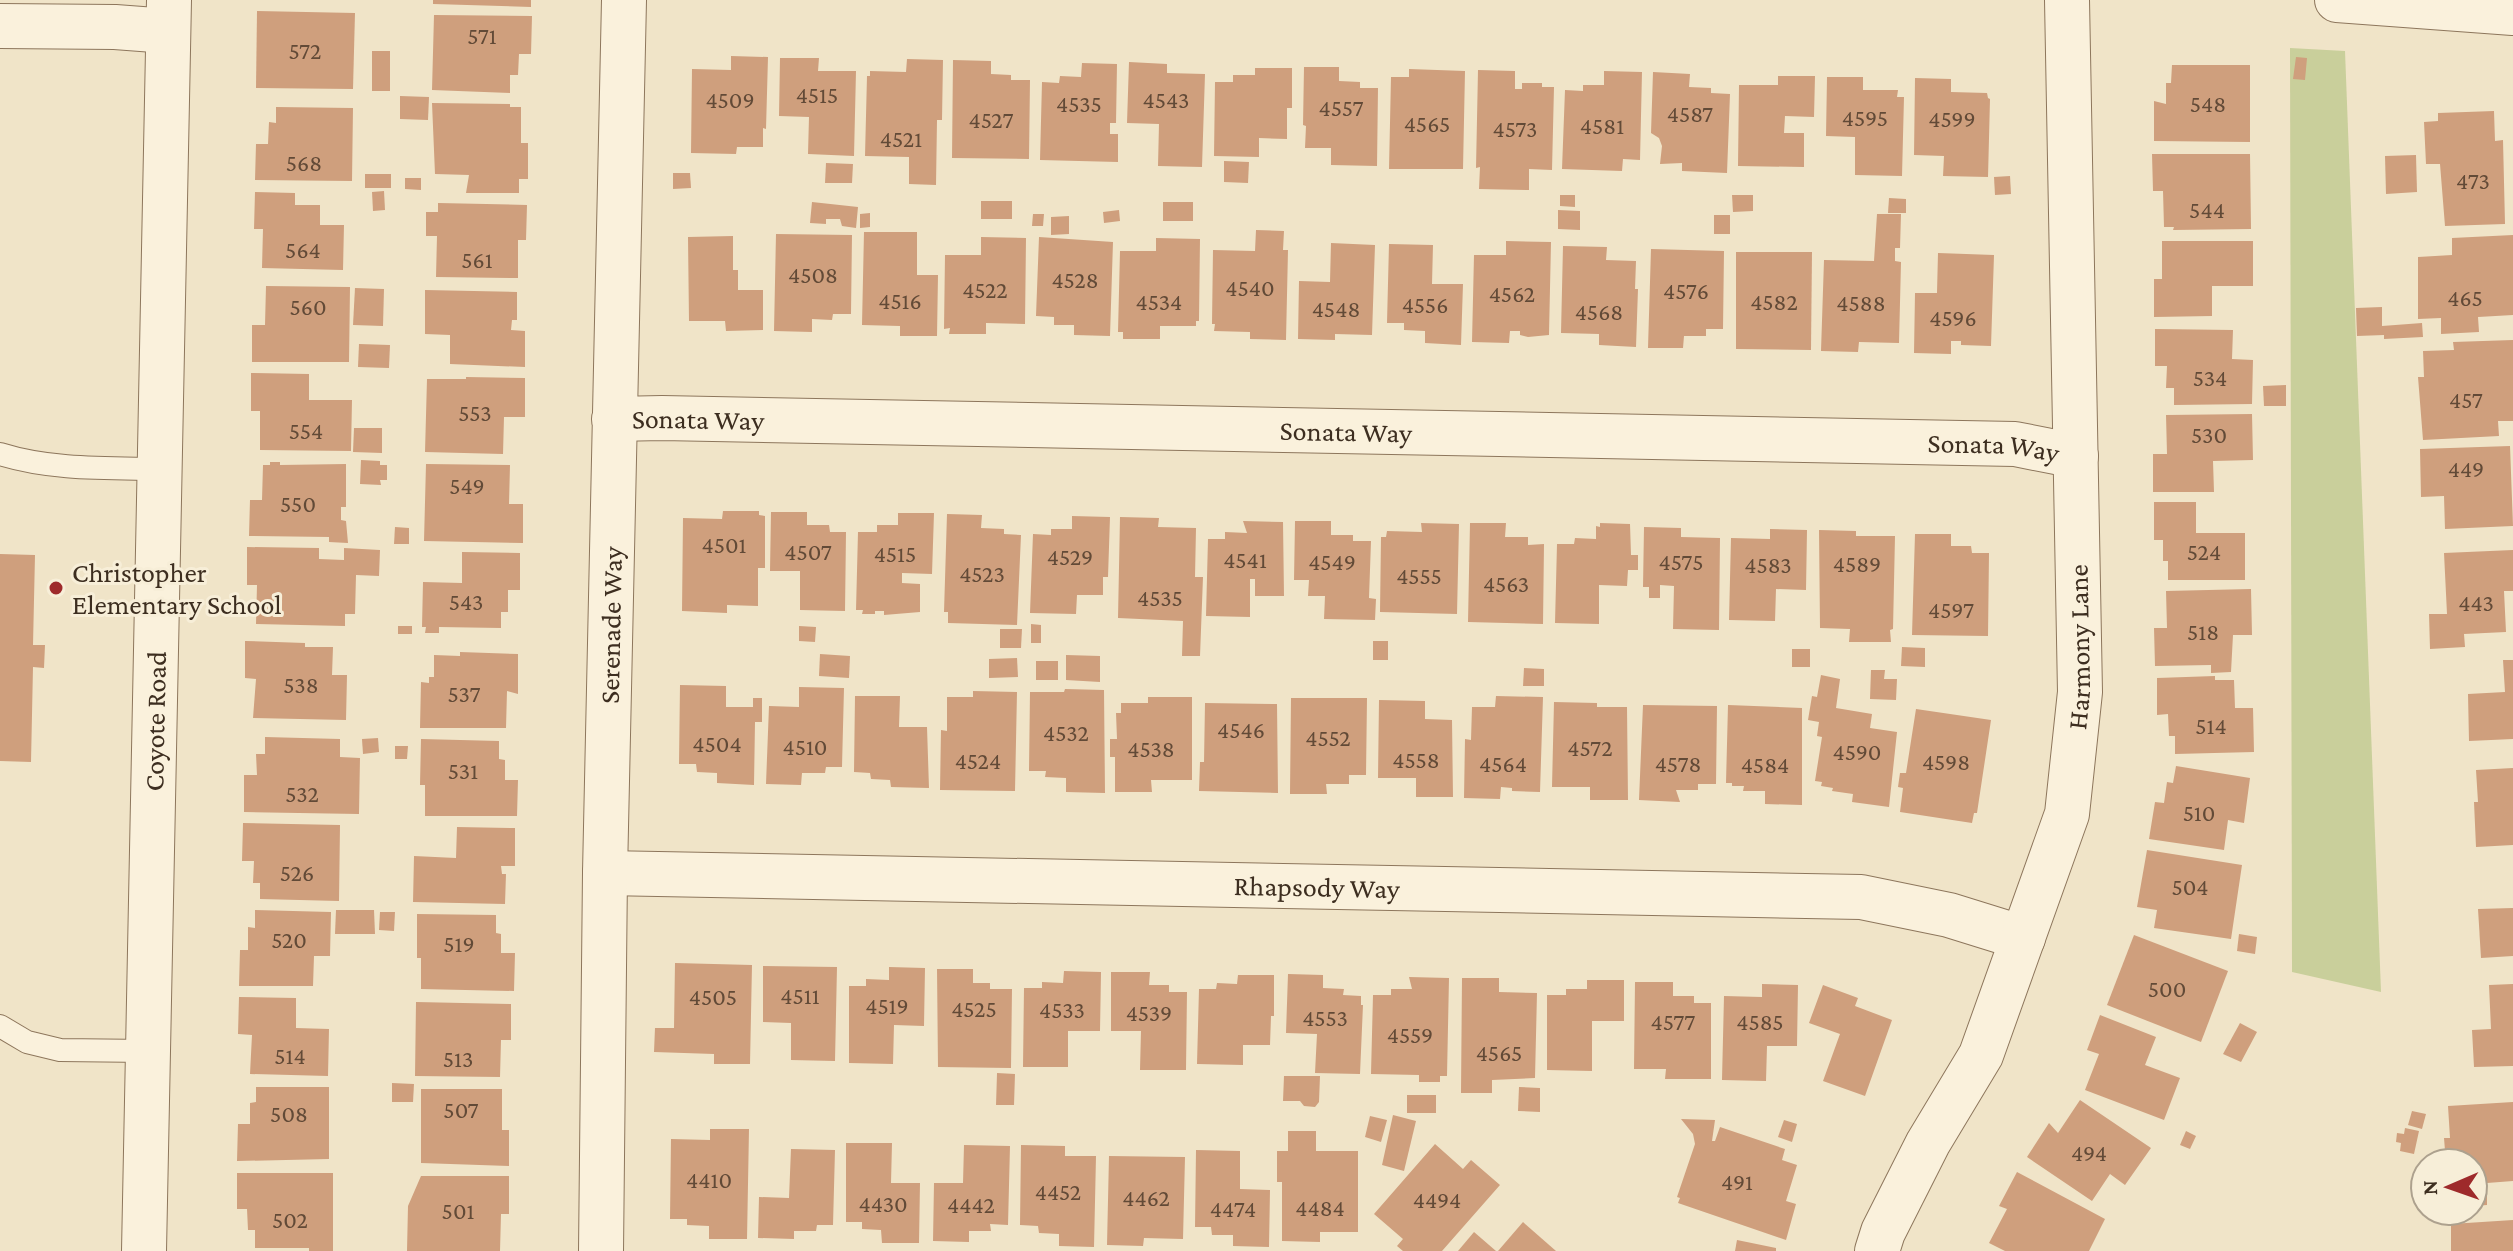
<svg xmlns="http://www.w3.org/2000/svg" width="2513" height="1251" font-family="'Crimson Pro',serif">
	<style>
		.green { fill: #c9cf9b }
		.building { fill: #cf9f7d }
		.lines { fill: none; stroke-linecap: round; stroke-linejoin: round }
		.service-casing { stroke: #8d765c; stroke-width: 24 }
		.minor-casing { stroke: #8d765c; stroke-width: 46 }
		.tertiary-casing { stroke: #8d765c; stroke-width: 46 }
		.service { stroke: #faf1dc; stroke-width: 22 }
		.minor { stroke: #faf1dc; stroke-width: 44 }
		.tertiary { stroke: #faf1dc; stroke-width: 44 }
		.poi-dot { fill: #9e2a2b; stroke: #f7eed8; stroke-width: 3 }
		.labels { text-anchor: middle; dominant-baseline: central; stroke-width: 6; stroke-linejoin: round; paint-order: stroke }
		.number-label { font-size: 24px; fill: #624a37 }
		.street-label { font-size: 28px; fill: #3d2e20; stroke: #f7eed8 }
		.poi-label { font-size: 28px; fill: #3d2e20; stroke: #f7eed8; text-anchor: start }
	</style>
	<rect width="100%" height="100%" fill="#f0e4c8"/>
	<path class="green" d="M 2290,48 L 2345,51 L 2381,992 L 2292,972 Z"/>
	<g class="building">
		<path d="M 433,0 L 531,0 L 531,7 L 433,4 Z"/>
		<path d="M 257,11 L 355,13 L 353,89 L 256,88 Z"/>
		<path d="M 434,15 L 532,16 L 531,54 L 519,54 L 518,75 L 510,75 L 510,93 L 432,90 Z"/>
		<rect x="372" y="51" width="18" height="40"/>
		<path d="M 731,56 L 768,57 L 766,129 L 763,128 L 763,147 L 737,147 L 736,154 L 691,153 L 692,69 L 731,70 Z"/>
		<path d="M 2296,57 L 2307,58 L 2305,80 L 2293,79 Z"/>
		<path d="M 780,58 L 819,58 L 818,71 L 856,71 L 854,156 L 808,154 L 809,117 L 779,116 Z"/>
		<path d="M 907,59 L 943,60 L 942,120 L 937,120 L 936,185 L 909,184 L 909,157 L 865,156 L 867,76 L 870,76 L 870,71 L 906,72 Z"/>
		<path d="M 953,60 L 991,61 L 991,74 L 1011,75 L 1011,80 L 1030,80 L 1029,159 L 952,158 Z"/>
		<path d="M 1129,62 L 1167,64 L 1167,73 L 1205,74 L 1202,167 L 1158,166 L 1159,124 L 1127,123 Z"/>
		<path d="M 1082,63 L 1117,64 L 1116,123 L 1110,123 L 1110,134 L 1118,134 L 1118,162 L 1040,160 L 1042,82 L 1059,83 L 1060,76 L 1081,77 Z"/>
		<path d="M 2172,65 L 2250,65 L 2250,142 L 2154,141 L 2154,101 L 2166,104 L 2166,83 L 2171,83 Z"/>
		<path d="M 1304,67 L 1339,67 L 1339,81 L 1360,82 L 1360,88 L 1378,88 L 1377,166 L 1331,165 L 1331,148 L 1305,148 L 1306,126 L 1303,125 Z"/>
		<path d="M 1255,68 L 1292,68 L 1292,108 L 1287,108 L 1287,139 L 1259,138 L 1259,157 L 1214,156 L 1215,82 L 1233,82 L 1233,75 L 1255,75 Z"/>
		<path d="M 1409,69 L 1465,71 L 1463,169 L 1389,169 L 1391,77 L 1409,77 Z"/>
		<path d="M 1478,70 L 1515,71 L 1515,89 L 1522,89 L 1522,83 L 1542,83 L 1542,87 L 1554,87 L 1552,170 L 1529,169 L 1529,190 L 1479,189 L 1480,167 L 1476,168 Z"/>
		<path d="M 1604,71 L 1642,72 L 1640,160 L 1623,159 L 1622,171 L 1562,169 L 1565,90 L 1583,91 L 1583,85 L 1604,85 Z"/>
		<path d="M 1653,72 L 1690,74 L 1689,87 L 1711,88 L 1711,93 L 1730,94 L 1727,173 L 1682,171 L 1682,163 L 1660,164 L 1662,146 L 1659,138 L 1651,133 Z"/>
		<path d="M 1778,76 L 1815,76 L 1814,117 L 1785,116 L 1784,133 L 1804,133 L 1804,167 L 1738,166 L 1739,85 L 1778,85 Z"/>
		<path d="M 1827,77 L 1863,77 L 1863,90 L 1898,90 L 1897,97 L 1904,97 L 1902,176 L 1855,175 L 1855,137 L 1826,136 Z"/>
		<path d="M 1915,78 L 1951,79 L 1951,92 L 1987,93 L 1988,98 L 1990,99 L 1988,177 L 1943,176 L 1944,156 L 1914,155 Z"/>
		<path d="M 400,96 L 429,97 L 428,120 L 400,119 Z"/>
		<path d="M 432,103 L 510,104 L 510,107 L 521,107 L 521,143 L 528,143 L 528,179 L 519,179 L 519,193 L 466,193 L 469,175 L 435,174 Z"/>
		<path d="M 276,107 L 353,108 L 352,181 L 255,180 L 256,144 L 268,144 L 269,122 L 276,123 Z"/>
		<path d="M 2494,111 L 2495,141 L 2503,140 L 2505,224 L 2445,226 L 2440,164 L 2426,164 L 2424,122 L 2438,121 L 2438,113 Z"/>
		<path d="M 2152,154 L 2250,154 L 2251,229 L 2173,230 L 2174,227 L 2164,227 L 2163,191 L 2153,191 Z"/>
		<path d="M 2416,155 L 2417,192 L 2386,194 L 2385,156 Z"/>
		<path d="M 1224,161 L 1249,162 L 1248,183 L 1224,182 Z"/>
		<path d="M 826,163 L 853,164 L 852,183 L 825,183 Z"/>
		<path d="M 673,173 L 690,173 L 691,188 L 673,189 Z"/>
		<rect x="365" y="174" width="26" height="14"/>
		<path d="M 2010,176 L 2011,194 L 1995,195 L 1994,177 Z"/>
		<path d="M 405,178 L 421,178 L 421,190 L 405,189 Z"/>
		<path d="M 384,191 L 385,210 L 373,211 L 372,192 Z"/>
		<path d="M 255,192 L 295,193 L 295,205 L 320,205 L 320,225 L 344,225 L 343,270 L 262,268 L 263,229 L 254,229 Z"/>
		<path d="M 1560,195 L 1575,195 L 1575,207 L 1560,206 Z"/>
		<path d="M 1732,195 L 1753,195 L 1753,211 L 1733,212 Z"/>
		<path d="M 1889,198 L 1906,199 L 1906,213 L 1888,213 Z"/>
		<rect x="981" y="201" width="31" height="18"/>
		<path d="M 812,202 L 858,207 L 856,228 L 842,226 L 840,219 L 826,219 L 826,224 L 810,223 Z"/>
		<rect x="1163" y="202" width="30" height="19"/>
		<path d="M 438,203 L 527,205 L 526,240 L 518,240 L 518,278 L 436,277 L 437,236 L 426,236 L 426,212 L 438,212 Z"/>
		<path d="M 1119,210 L 1120,221 L 1104,223 L 1103,212 Z"/>
		<path d="M 1558,210 L 1580,211 L 1580,230 L 1558,229 Z"/>
		<path d="M 870,213 L 870,227 L 860,228 L 860,214 Z"/>
		<path d="M 1033,214 L 1044,214 L 1043,226 L 1032,226 Z"/>
		<path d="M 1877,214 L 1901,214 L 1900,248 L 1895,248 L 1895,261 L 1901,262 L 1899,343 L 1859,342 L 1858,352 L 1821,351 L 1824,260 L 1874,261 Z"/>
		<rect x="1714" y="215" width="16" height="19"/>
		<path d="M 1069,216 L 1069,234 L 1051,235 L 1051,217 Z"/>
		<path d="M 1256,230 L 1284,231 L 1283,250 L 1288,250 L 1286,340 L 1250,339 L 1250,332 L 1214,331 L 1215,324 L 1212,324 L 1213,250 L 1255,251 Z"/>
		<path d="M 864,232 L 917,232 L 917,275 L 938,275 L 937,336 L 900,336 L 900,326 L 862,325 Z"/>
		<path d="M 776,234 L 852,235 L 851,314 L 833,314 L 832,320 L 812,319 L 812,332 L 774,331 Z"/>
		<path d="M 2513,235 L 2513,315 L 2478,317 L 2479,332 L 2441,334 L 2441,318 L 2418,319 L 2418,257 L 2452,255 L 2452,238 Z"/>
		<path d="M 733,236 L 733,270 L 738,270 L 738,290 L 763,290 L 763,330 L 726,331 L 725,321 L 689,321 L 688,237 Z"/>
		<path d="M 981,237 L 1026,238 L 1025,324 L 986,323 L 986,334 L 949,334 L 950,328 L 944,329 L 945,255 L 981,255 Z"/>
		<path d="M 1039,237 L 1113,242 L 1110,336 L 1074,335 L 1074,325 L 1054,325 L 1054,317 L 1036,316 Z"/>
		<path d="M 1156,238 L 1200,239 L 1199,321 L 1196,321 L 1196,326 L 1160,326 L 1160,339 L 1123,339 L 1123,332 L 1118,332 L 1120,251 L 1156,251 Z"/>
		<path d="M 1506,241 L 1551,242 L 1549,335 L 1528,337 L 1520,335 L 1520,331 L 1510,331 L 1509,343 L 1472,342 L 1474,255 L 1506,255 Z"/>
		<path d="M 2162,241 L 2253,241 L 2253,286 L 2212,286 L 2212,316 L 2154,317 L 2154,279 L 2162,279 Z"/>
		<path d="M 1331,243 L 1375,245 L 1372,335 L 1335,334 L 1335,340 L 1298,339 L 1299,281 L 1330,282 Z"/>
		<path d="M 1389,244 L 1433,245 L 1432,284 L 1463,284 L 1461,345 L 1425,343 L 1425,331 L 1404,330 L 1404,323 L 1387,323 Z"/>
		<path d="M 1563,246 L 1607,247 L 1606,260 L 1636,261 L 1635,289 L 1638,289 L 1636,347 L 1599,345 L 1599,334 L 1561,333 Z"/>
		<path d="M 1651,249 L 1724,251 L 1723,329 L 1706,329 L 1706,336 L 1684,336 L 1683,348 L 1648,348 Z"/>
		<path d="M 1736,252 L 1812,252 L 1811,350 L 1736,349 Z"/>
		<path d="M 1938,253 L 1994,255 L 1991,346 L 1961,345 L 1961,341 L 1951,341 L 1951,354 L 1914,353 L 1915,293 L 1937,293 Z"/>
		<path d="M 266,286 L 350,287 L 349,362 L 252,362 L 252,325 L 265,325 Z"/>
		<path d="M 355,288 L 384,289 L 383,326 L 353,325 Z"/>
		<path d="M 425,290 L 517,292 L 517,320 L 512,320 L 511,330 L 525,331 L 525,367 L 450,364 L 450,335 L 425,334 Z"/>
		<path d="M 2382,307 L 2382,326 L 2422,323 L 2423,337 L 2384,339 L 2384,335 L 2357,336 L 2356,308 Z"/>
		<path d="M 2155,329 L 2233,330 L 2232,359 L 2253,360 L 2252,404 L 2174,405 L 2174,388 L 2166,388 L 2167,366 L 2155,366 Z"/>
		<path d="M 2513,340 L 2513,421 L 2498,421 L 2499,436 L 2423,440 L 2418,377 L 2424,377 L 2423,351 L 2454,350 L 2453,342 Z"/>
		<path d="M 359,344 L 390,345 L 389,368 L 358,367 Z"/>
		<path d="M 251,373 L 309,374 L 309,400 L 352,400 L 351,451 L 260,450 L 260,411 L 251,411 Z"/>
		<path d="M 466,377 L 525,378 L 525,417 L 504,417 L 503,454 L 425,452 L 427,379 L 466,379 Z"/>
		<path d="M 2286,385 L 2286,406 L 2264,406 L 2263,386 Z"/>
		<path d="M 2252,414 L 2253,460 L 2213,461 L 2214,492 L 2153,492 L 2153,454 L 2167,454 L 2166,415 Z"/>
		<path d="M 354,428 L 382,428 L 382,453 L 353,452 Z"/>
		<path d="M 2510,446 L 2513,526 L 2445,529 L 2444,496 L 2421,497 L 2420,449 Z"/>
		<path d="M 361,460 L 380,461 L 380,465 L 387,465 L 387,480 L 380,480 L 381,485 L 360,484 Z"/>
		<path d="M 270,462 L 280,462 L 280,465 L 346,464 L 346,507 L 341,507 L 341,520 L 346,521 L 348,543 L 329,542 L 329,537 L 249,536 L 250,500 L 262,500 L 263,465 L 270,465 Z"/>
		<path d="M 426,464 L 510,465 L 509,504 L 523,504 L 523,543 L 424,541 Z"/>
		<path d="M 2154,502 L 2196,502 L 2196,533 L 2245,533 L 2245,580 L 2168,580 L 2168,561 L 2163,561 L 2163,540 L 2154,540 Z"/>
		<path d="M 723,511 L 759,511 L 759,515 L 765,516 L 765,568 L 758,568 L 758,606 L 727,605 L 727,613 L 682,611 L 683,518 L 722,519 Z"/>
		<path d="M 771,512 L 807,512 L 807,525 L 829,525 L 830,532 L 846,532 L 845,611 L 800,610 L 800,571 L 770,571 Z"/>
		<path d="M 898,513 L 934,513 L 932,574 L 902,573 L 902,583 L 920,584 L 920,612 L 884,615 L 884,611 L 875,611 L 875,614 L 862,614 L 863,610 L 856,610 L 858,532 L 877,532 L 877,525 L 898,525 Z"/>
		<path d="M 947,514 L 982,515 L 981,528 L 1004,529 L 1004,534 L 1021,535 L 1017,625 L 948,623 L 948,612 L 944,612 Z"/>
		<path d="M 1072,516 L 1110,517 L 1108,577 L 1103,577 L 1103,595 L 1077,595 L 1076,614 L 1030,613 L 1033,534 L 1051,535 L 1051,529 L 1072,529 Z"/>
		<path d="M 1120,517 L 1159,518 L 1158,527 L 1196,528 L 1195,577 L 1203,577 L 1200,656 L 1182,656 L 1183,621 L 1118,618 Z"/>
		<path d="M 1243,521 L 1283,522 L 1284,596 L 1255,596 L 1255,579 L 1250,579 L 1250,617 L 1206,616 L 1208,539 L 1225,539 L 1225,532 L 1247,533 Z"/>
		<path d="M 1295,521 L 1331,521 L 1331,535 L 1353,535 L 1353,541 L 1371,541 L 1369,598 L 1376,599 L 1375,620 L 1324,619 L 1325,596 L 1308,596 L 1309,580 L 1294,580 Z"/>
		<path d="M 1421,523 L 1459,524 L 1457,614 L 1380,612 L 1381,537 L 1386,537 L 1387,531 L 1422,532 Z"/>
		<path d="M 1470,523 L 1506,523 L 1505,537 L 1528,537 L 1528,545 L 1544,544 L 1543,624 L 1468,622 Z"/>
		<path d="M 1600,523 L 1630,524 L 1631,555 L 1638,555 L 1638,570 L 1628,570 L 1627,586 L 1599,585 L 1599,624 L 1555,623 L 1557,544 L 1574,544 L 1575,538 L 1596,539 L 1596,526 L 1600,527 Z"/>
		<path d="M 395,527 L 409,528 L 409,544 L 394,544 Z"/>
		<path d="M 1644,527 L 1681,528 L 1681,537 L 1720,538 L 1719,630 L 1673,629 L 1674,586 L 1660,585 L 1660,598 L 1649,598 L 1649,587 L 1643,587 Z"/>
		<path d="M 1770,529 L 1807,530 L 1806,590 L 1776,589 L 1775,621 L 1729,620 L 1731,538 L 1770,539 Z"/>
		<path d="M 1819,530 L 1856,531 L 1856,536 L 1895,536 L 1893,629 L 1890,630 L 1891,642 L 1849,642 L 1850,629 L 1820,628 Z"/>
		<path d="M 1915,534 L 1951,534 L 1951,546 L 1971,546 L 1972,553 L 1989,553 L 1988,636 L 1912,635 Z"/>
		<path d="M 247,547 L 319,548 L 319,559 L 344,560 L 344,548 L 380,550 L 379,576 L 356,575 L 355,614 L 345,614 L 345,626 L 256,624 L 257,585 L 247,585 Z"/>
		<path d="M 2513,550 L 2513,591 L 2504,591 L 2506,632 L 2464,634 L 2465,647 L 2430,649 L 2429,614 L 2447,614 L 2444,553 Z"/>
		<path d="M 462,552 L 520,553 L 520,590 L 508,590 L 508,612 L 501,612 L 501,628 L 439,627 L 439,633 L 425,633 L 426,627 L 422,627 L 423,582 L 462,583 Z"/>
		<path d="M 0,554 L 35,555 L 33,645 L 45,645 L 44,668 L 33,667 L 31,762 L 0,761 Z"/>
		<path d="M 2251,589 L 2252,635 L 2233,635 L 2231,672 L 2211,673 L 2211,665 L 2155,666 L 2154,628 L 2167,628 L 2166,591 Z"/>
		<path d="M 1031,624 L 1041,625 L 1041,643 L 1031,643 Z"/>
		<rect x="398" y="626" width="14" height="8"/>
		<path d="M 799,626 L 816,627 L 815,642 L 799,641 Z"/>
		<path d="M 1000,629 L 1022,629 L 1021,648 L 1000,648 Z"/>
		<path d="M 245,641 L 305,643 L 305,647 L 333,647 L 332,675 L 347,675 L 346,720 L 253,718 L 256,679 L 245,678 Z"/>
		<rect x="1373" y="641" width="15" height="19"/>
		<path d="M 1902,647 L 1925,648 L 1925,667 L 1901,666 Z"/>
		<rect x="1792" y="649" width="18" height="18"/>
		<path d="M 460,652 L 518,654 L 518,694 L 507,691 L 506,728 L 420,728 L 421,682 L 429,683 L 429,677 L 434,677 L 434,655 L 460,656 Z"/>
		<path d="M 820,654 L 850,656 L 849,678 L 819,676 Z"/>
		<path d="M 1066,655 L 1100,656 L 1100,682 L 1066,680 Z"/>
		<path d="M 1017,658 L 1018,677 L 989,678 L 989,659 Z"/>
		<path d="M 2503,660 L 2513,660 L 2513,739 L 2469,741 L 2468,694 L 2505,692 Z"/>
		<rect x="1036" y="661" width="22" height="19"/>
		<path d="M 1524,668 L 1544,669 L 1544,686 L 1523,686 Z"/>
		<path d="M 1871,670 L 1885,670 L 1884,679 L 1897,679 L 1896,700 L 1870,699 Z"/>
		<path d="M 1821,675 L 1840,679 L 1836,708 L 1872,714 L 1870,728 L 1897,732 L 1889,807 L 1852,802 L 1853,794 L 1832,791 L 1833,788 L 1821,786 L 1822,782 L 1815,781 L 1822,737 L 1817,736 L 1819,722 L 1808,720 L 1812,696 L 1817,697 Z"/>
		<path d="M 2215,676 L 2215,680 L 2234,680 L 2235,708 L 2253,708 L 2254,752 L 2175,754 L 2175,736 L 2169,736 L 2168,714 L 2157,715 L 2157,678 Z"/>
		<path d="M 680,685 L 726,686 L 726,707 L 753,707 L 753,698 L 762,698 L 762,722 L 755,722 L 754,785 L 717,783 L 717,773 L 697,772 L 696,764 L 679,764 Z"/>
		<path d="M 799,687 L 844,688 L 842,767 L 826,767 L 825,773 L 802,773 L 801,785 L 766,784 L 769,706 L 799,707 Z"/>
		<path d="M 1065,689 L 1104,690 L 1105,793 L 1066,792 L 1066,778 L 1045,777 L 1046,771 L 1029,771 L 1030,692 L 1064,692 Z"/>
		<path d="M 973,691 L 1017,692 L 1015,791 L 940,790 L 941,730 L 947,731 L 947,697 L 973,697 Z"/>
		<path d="M 855,696 L 900,696 L 899,727 L 927,727 L 929,788 L 891,787 L 890,780 L 871,779 L 870,773 L 854,772 Z"/>
		<path d="M 1496,696 L 1543,697 L 1540,792 L 1512,791 L 1512,788 L 1501,787 L 1500,799 L 1464,798 L 1465,739 L 1471,740 L 1472,707 L 1495,707 Z"/>
		<path d="M 1148,697 L 1192,697 L 1192,780 L 1151,780 L 1152,792 L 1115,792 L 1115,757 L 1110,757 L 1110,739 L 1117,739 L 1116,713 L 1121,713 L 1121,703 L 1148,703 Z"/>
		<path d="M 1291,698 L 1367,698 L 1366,775 L 1349,775 L 1349,784 L 1326,784 L 1327,794 L 1290,794 Z"/>
		<path d="M 1379,700 L 1425,701 L 1425,719 L 1452,720 L 1453,797 L 1416,797 L 1416,778 L 1378,778 Z"/>
		<path d="M 1554,702 L 1597,703 L 1597,707 L 1627,707 L 1628,800 L 1590,800 L 1590,787 L 1552,787 Z"/>
		<path d="M 1205,703 L 1277,704 L 1278,793 L 1199,791 L 1200,762 L 1204,762 Z"/>
		<path d="M 1643,705 L 1717,706 L 1716,784 L 1698,784 L 1698,790 L 1676,790 L 1680,802 L 1639,800 Z"/>
		<path d="M 1728,705 L 1802,708 L 1802,805 L 1765,804 L 1765,791 L 1743,791 L 1744,786 L 1732,786 L 1732,783 L 1726,783 Z"/>
		<path d="M 1916,709 L 1991,720 L 1977,813 L 1974,813 L 1972,823 L 1900,812 L 1903,788 L 1898,787 L 1900,773 L 1906,773 Z"/>
		<path d="M 265,737 L 340,739 L 340,757 L 360,758 L 359,814 L 244,812 L 244,775 L 257,775 L 256,754 L 265,754 Z"/>
		<path d="M 378,738 L 379,752 L 363,754 L 362,739 Z"/>
		<path d="M 421,739 L 499,741 L 499,759 L 505,760 L 505,780 L 518,780 L 517,816 L 425,816 L 425,785 L 420,785 Z"/>
		<path d="M 395,746 L 408,746 L 407,759 L 395,759 Z"/>
		<path d="M 2176,766 L 2250,778 L 2244,823 L 2228,820 L 2224,850 L 2149,839 L 2155,802 L 2164,803 L 2167,782 L 2173,783 Z"/>
		<path d="M 2513,768 L 2513,845 L 2476,847 L 2474,802 L 2478,802 L 2476,770 Z"/>
		<path d="M 243,823 L 340,825 L 339,901 L 260,899 L 260,883 L 253,883 L 254,861 L 242,861 Z"/>
		<path d="M 457,827 L 515,828 L 515,866 L 501,866 L 502,874 L 506,874 L 505,904 L 413,902 L 414,856 L 456,858 Z"/>
		<path d="M 2147,850 L 2242,865 L 2231,939 L 2154,928 L 2157,910 L 2137,907 Z"/>
		<path d="M 2513,908 L 2513,956 L 2481,958 L 2478,909 Z"/>
		<path d="M 255,910 L 331,912 L 330,956 L 314,956 L 313,986 L 239,986 L 240,950 L 248,950 L 248,927 L 255,928 Z"/>
		<path d="M 336,910 L 374,910 L 375,934 L 335,934 Z"/>
		<path d="M 380,912 L 395,912 L 394,931 L 379,930 Z"/>
		<path d="M 417,914 L 496,915 L 496,933 L 501,934 L 501,953 L 515,953 L 514,991 L 421,989 L 421,958 L 417,958 Z"/>
		<path d="M 2239,934 L 2257,937 L 2255,954 L 2237,951 Z"/>
		<path d="M 2134,935 L 2228,971 L 2201,1042 L 2107,1005 Z"/>
		<path d="M 675,963 L 752,965 L 750,1064 L 714,1064 L 714,1054 L 654,1052 L 655,1028 L 674,1028 Z"/>
		<path d="M 763,966 L 837,967 L 835,1061 L 791,1060 L 791,1023 L 763,1022 Z"/>
		<path d="M 889,967 L 925,968 L 924,1026 L 894,1025 L 893,1064 L 849,1063 L 849,986 L 866,986 L 866,979 L 889,980 Z"/>
		<path d="M 937,969 L 973,969 L 973,983 L 990,983 L 990,989 L 1012,989 L 1011,1068 L 938,1067 Z"/>
		<path d="M 1064,971 L 1101,972 L 1100,1031 L 1068,1031 L 1068,1067 L 1023,1067 L 1024,988 L 1042,988 L 1042,982 L 1063,983 Z"/>
		<path d="M 1111,972 L 1150,972 L 1149,985 L 1169,985 L 1169,992 L 1187,992 L 1186,1070 L 1140,1070 L 1141,1031 L 1111,1031 Z"/>
		<path d="M 1288,974 L 1323,975 L 1323,988 L 1344,989 L 1343,995 L 1361,996 L 1361,1005 L 1363,1005 L 1360,1074 L 1315,1073 L 1317,1034 L 1286,1033 Z"/>
		<path d="M 1238,975 L 1274,975 L 1274,1016 L 1271,1016 L 1270,1045 L 1243,1045 L 1243,1065 L 1197,1064 L 1199,989 L 1216,989 L 1217,983 L 1237,984 Z"/>
		<path d="M 1409,977 L 1449,978 L 1447,1076 L 1440,1076 L 1440,1082 L 1419,1082 L 1419,1075 L 1371,1074 L 1373,995 L 1391,995 L 1391,989 L 1412,989 Z"/>
		<path d="M 1462,978 L 1499,978 L 1499,992 L 1537,993 L 1535,1078 L 1492,1080 L 1492,1093 L 1461,1093 Z"/>
		<path d="M 1587,980 L 1624,980 L 1624,1021 L 1592,1021 L 1592,1071 L 1547,1070 L 1547,995 L 1566,995 L 1566,989 L 1587,989 Z"/>
		<path d="M 1635,982 L 1673,982 L 1673,996 L 1694,996 L 1694,1003 L 1711,1003 L 1711,1079 L 1665,1079 L 1666,1069 L 1634,1069 Z"/>
		<path d="M 1762,984 L 1798,985 L 1797,1046 L 1767,1046 L 1766,1081 L 1722,1080 L 1724,996 L 1762,997 Z"/>
		<path d="M 2513,984 L 2513,1066 L 2474,1067 L 2472,1030 L 2491,1029 L 2489,985 Z"/>
		<path d="M 1823,985 L 1858,998 L 1855,1006 L 1892,1020 L 1865,1096 L 1823,1081 L 1840,1034 L 1809,1023 Z"/>
		<path d="M 239,997 L 296,998 L 296,1028 L 329,1029 L 328,1076 L 250,1074 L 252,1035 L 238,1034 Z"/>
		<path d="M 416,1002 L 511,1004 L 511,1040 L 501,1040 L 500,1077 L 415,1076 Z"/>
		<path d="M 2100,1015 L 2156,1037 L 2145,1065 L 2180,1078 L 2164,1120 L 2085,1090 L 2099,1054 L 2087,1050 Z"/>
		<path d="M 2240,1023 L 2257,1032 L 2241,1062 L 2223,1054 Z"/>
		<path d="M 997,1073 L 1015,1074 L 1014,1105 L 996,1105 Z"/>
		<path d="M 1284,1076 L 1320,1076 L 1319,1102 L 1315,1107 L 1304,1106 L 1300,1101 L 1283,1101 Z"/>
		<path d="M 392,1083 L 414,1084 L 413,1102 L 392,1102 Z"/>
		<path d="M 256,1087 L 329,1087 L 329,1159 L 237,1161 L 238,1124 L 250,1124 L 250,1103 L 256,1102 Z"/>
		<path d="M 1519,1087 L 1540,1088 L 1540,1112 L 1518,1111 Z"/>
		<path d="M 421,1089 L 502,1089 L 502,1130 L 509,1130 L 509,1166 L 421,1163 Z"/>
		<rect x="1407" y="1095" width="29" height="18"/>
		<path d="M 2080,1100 L 2151,1148 L 2125,1185 L 2110,1174 L 2092,1201 L 2027,1157 L 2049,1123 L 2058,1133 Z"/>
		<path d="M 2513,1102 L 2513,1181 L 2487,1183 L 2487,1205 L 2473,1206 L 2473,1163 L 2446,1163 L 2444,1138 L 2450,1138 L 2448,1106 Z"/>
		<path d="M 2412,1111 L 2426,1114 L 2422,1129 L 2408,1125 Z"/>
		<path d="M 1393,1115 L 1416,1121 L 1404,1171 L 1382,1165 Z"/>
		<path d="M 1370,1116 L 1387,1120 L 1381,1142 L 1365,1137 Z"/>
		<path d="M 1681,1119 L 1715,1120 L 1712,1141 L 1715,1141 L 1720,1127 L 1785,1149 L 1782,1160 L 1797,1165 L 1786,1201 L 1796,1204 L 1786,1240 L 1678,1203 L 1680,1198 L 1677,1197 L 1695,1144 L 1693,1134 Z"/>
		<path d="M 1784,1120 L 1797,1124 L 1792,1142 L 1778,1137 Z"/>
		<path d="M 2405,1128 L 2419,1131 L 2414,1154 L 2400,1151 L 2401,1143 L 2396,1142 L 2397,1133 L 2404,1134 Z"/>
		<path d="M 710,1129 L 749,1129 L 747,1239 L 709,1239 L 709,1226 L 687,1225 L 687,1219 L 670,1219 L 671,1139 L 710,1140 Z"/>
		<path d="M 1288,1131 L 1316,1131 L 1316,1151 L 1358,1151 L 1358,1232 L 1320,1232 L 1320,1242 L 1282,1241 L 1282,1182 L 1277,1182 L 1277,1151 L 1288,1151 Z"/>
		<path d="M 2186,1131 L 2196,1136 L 2190,1149 L 2180,1145 Z"/>
		<path d="M 846,1143 L 892,1143 L 891,1183 L 920,1183 L 919,1243 L 882,1243 L 881,1230 L 862,1229 L 862,1222 L 846,1222 Z"/>
		<path d="M 1435,1144 L 1463,1169 L 1471,1160 L 1500,1185 L 1442,1251 L 1403,1251 L 1397,1246 L 1403,1239 L 1374,1214 Z"/>
		<path d="M 964,1145 L 1010,1146 L 1008,1225 L 990,1224 L 991,1231 L 969,1231 L 969,1242 L 933,1241 L 934,1183 L 963,1183 Z"/>
		<path d="M 1021,1145 L 1065,1146 L 1065,1156 L 1096,1156 L 1094,1247 L 1059,1246 L 1059,1234 L 1039,1233 L 1038,1226 L 1020,1225 Z"/>
		<path d="M 791,1149 L 835,1150 L 833,1225 L 817,1225 L 816,1231 L 794,1231 L 794,1239 L 758,1238 L 759,1197 L 789,1198 Z"/>
		<path d="M 1196,1150 L 1240,1151 L 1240,1189 L 1270,1190 L 1269,1247 L 1233,1246 L 1233,1235 L 1212,1235 L 1211,1227 L 1195,1227 Z"/>
		<path d="M 1109,1156 L 1185,1157 L 1183,1239 L 1144,1238 L 1143,1246 L 1107,1245 Z"/>
		<path d="M 2017,1172 L 2105,1219 L 2089,1251 L 2005,1251 L 1989,1243 L 2007,1209 L 1999,1206 Z"/>
		<path d="M 237,1173 L 333,1173 L 333,1251 L 309,1251 L 309,1248 L 255,1248 L 255,1230 L 248,1230 L 247,1209 L 237,1209 Z"/>
		<path d="M 421,1176 L 509,1176 L 509,1214 L 501,1214 L 500,1251 L 407,1251 L 408,1206 Z"/>
		<path d="M 2513,1220 L 2513,1251 L 2451,1251 L 2451,1224 Z"/>
		<path d="M 1523,1222 L 1556,1251 L 1498,1251 Z"/>
		<path d="M 1474,1232 L 1496,1251 L 1458,1251 Z"/>
		<path d="M 1737,1240 L 1776,1248 L 1776,1251 L 1735,1251 Z"/>
	</g>
	<g class="lines">
		<defs>
			<g id="service">
				<path d="M 0,454 C 51,470 105,468 159,469"/>
				<path d="M 0,1026 L 27,1042 L 60,1050 L 148,1051"/>
			</g>
			<g id="minor">
				<path d="M 2337,0 L 2513,13"/>
				<path d="M 0,26 L 115,27 L 168,31"/>
				<path id="s1" d="M 614,419 L 662,418 L 2015,444 L 2076,456"/>
				<path id="s2" d="M 605,873 L 1861,897 L 1949,915 L 2023,938"/>
				<path id="s3" d="M 601,1251 L 605,873 L 624,0"/>
				<path id="s4" d="M 1877,1251 L 1883,1232 L 1928,1143 L 1981,1055 L 2067,814 L 2080,692 L 2067,0"/>
			</g>
			<g id="tertiary">
				<path id="s5" d="M 144,1251 L 169,0"/>
			</g>
		</defs>
		<use href="#service" class="service-casing"/>
		<use href="#minor" class="minor-casing"/>
		<use href="#tertiary" class="tertiary-casing"/>
		<use href="#service" class="service"/>
		<use href="#minor" class="minor"/>
		<use href="#tertiary" class="tertiary"/>
	</g>
	<circle class="poi-dot" cx="56" cy="588" r="8"/>
	<g class="labels">
		<g class="number-label">
			<text x="482" y="35">571</text>
			<text x="305" y="50">572</text>
			<text x="817" y="94">4515</text>
			<text x="730" y="99">4509</text>
			<text x="1166" y="99">4543</text>
			<text x="1079" y="103">4535</text>
			<text x="2208" y="103">548</text>
			<text x="1341" y="107">4557</text>
			<text x="1690" y="113">4587</text>
			<text x="1865" y="117">4595</text>
			<text x="1952" y="118">4599</text>
			<text x="991" y="119">4527</text>
			<text x="1427" y="123">4565</text>
			<text x="1602" y="125">4581</text>
			<text x="1515" y="128">4573</text>
			<text x="901" y="138">4521</text>
			<text x="304" y="162">568</text>
			<text x="2473" y="180">473</text>
			<text x="2207" y="209">544</text>
			<text x="303" y="249">564</text>
			<text x="477" y="259">561</text>
			<text x="813" y="274">4508</text>
			<text x="1075" y="279">4528</text>
			<text x="1250" y="287">4540</text>
			<text x="985" y="289">4522</text>
			<text x="1686" y="290">4576</text>
			<text x="1512" y="293">4562</text>
			<text x="2465" y="297">465</text>
			<text x="900" y="300">4516</text>
			<text x="1159" y="301">4534</text>
			<text x="1774" y="301">4582</text>
			<text x="1861" y="302">4588</text>
			<text x="1425" y="304">4556</text>
			<text x="308" y="306">560</text>
			<text x="1336" y="308">4548</text>
			<text x="1599" y="311">4568</text>
			<text x="1953" y="317">4596</text>
			<text x="2210" y="377">534</text>
			<text x="2466" y="399">457</text>
			<text x="475" y="412">553</text>
			<text x="306" y="430">554</text>
			<text x="2209" y="434">530</text>
			<text x="2466" y="468">449</text>
			<text x="467" y="485">549</text>
			<text x="298" y="503">550</text>
			<text x="724" y="544">4501</text>
			<text x="808" y="551">4507</text>
			<text x="2204" y="551">524</text>
			<text x="895" y="553">4515</text>
			<text x="1070" y="556">4529</text>
			<text x="1245" y="559">4541</text>
			<text x="1332" y="561">4549</text>
			<text x="1681" y="561">4575</text>
			<text x="1857" y="563">4589</text>
			<text x="1768" y="564">4583</text>
			<text x="982" y="573">4523</text>
			<text x="1419" y="575">4555</text>
			<text x="1506" y="583">4563</text>
			<text x="1160" y="597">4535</text>
			<text x="466" y="601">543</text>
			<text x="2476" y="602">443</text>
			<text x="1951" y="609">4597</text>
			<text x="2203" y="631">518</text>
			<text x="301" y="684">538</text>
			<text x="464" y="693">537</text>
			<text x="2211" y="725">514</text>
			<text x="1241" y="729">4546</text>
			<text x="1066" y="732">4532</text>
			<text x="1328" y="737">4552</text>
			<text x="717" y="743">4504</text>
			<text x="805" y="746">4510</text>
			<text x="1590" y="747">4572</text>
			<text x="1151" y="748">4538</text>
			<text x="1857" y="751">4590</text>
			<text x="1416" y="759">4558</text>
			<text x="978" y="760">4524</text>
			<text x="1946" y="761">4598</text>
			<text x="1503" y="763">4564</text>
			<text x="1678" y="763">4578</text>
			<text x="1765" y="764">4584</text>
			<text x="463" y="770">531</text>
			<text x="302" y="793">532</text>
			<text x="2199" y="812">510</text>
			<text x="297" y="872">526</text>
			<text x="2190" y="886">504</text>
			<text x="289" y="939">520</text>
			<text x="459" y="943">519</text>
			<text x="2167" y="988">500</text>
			<text x="800" y="995">4511</text>
			<text x="713" y="996">4505</text>
			<text x="887" y="1005">4519</text>
			<text x="974" y="1008">4525</text>
			<text x="1062" y="1009">4533</text>
			<text x="1149" y="1012">4539</text>
			<text x="1325" y="1017">4553</text>
			<text x="1673" y="1021">4577</text>
			<text x="1760" y="1021">4585</text>
			<text x="1410" y="1034">4559</text>
			<text x="1499" y="1052">4565</text>
			<text x="290" y="1055">514</text>
			<text x="458" y="1058">513</text>
			<text x="461" y="1109">507</text>
			<text x="289" y="1113">508</text>
			<text x="2089" y="1152">494</text>
			<text x="709" y="1179">4410</text>
			<text x="1737" y="1181">491</text>
			<text x="1058" y="1191">4452</text>
			<text x="1146" y="1197">4462</text>
			<text x="1437" y="1199">4494</text>
			<text x="883" y="1203">4430</text>
			<text x="971" y="1204">4442</text>
			<text x="1320" y="1207">4484</text>
			<text x="1233" y="1208">4474</text>
			<text x="458" y="1210">501</text>
			<text x="290" y="1219">502</text>
		</g>
		<g class="street-label">
			<text stroke="none"><textPath href="#s1" startOffset="84">Sonata Way</textPath></text>
			<text stroke="none"><textPath href="#s1" startOffset="732">Sonata Way</textPath></text>
			<text stroke="none"><textPath href="#s1" startOffset="1380">Sonata Way</textPath></text>
			<text stroke="none"><textPath href="#s3" startOffset="626">Serenade Way</textPath></text>
			<text stroke="none"><textPath href="#s4" startOffset="646">Harmony Lane</textPath></text>
			<text stroke="none"><textPath href="#s5" startOffset="530">Coyote Road</textPath></text>
			<text stroke="none"><textPath href="#s2" startOffset="712">Rhapsody Way</textPath></text>
		</g>
		<g class="poi-label">
			<text x="72" y="572">Christopher<tspan x="72" dy="32">Elementary School</tspan></text>
		</g>
	</g>
	<g transform="translate(2449 1187) rotate(268)"><circle r="38" fill="#f7eed8" stroke="#ada18e" stroke-width="2"/>
	<path d="M0-6L14 30L0 20L-14 30Z" fill="#9e2a2b"/>
	<text y="-12" font-size="22" font-weight="bold" text-anchor="middle" fill="#3d2e20">N</text>
	</g>
</svg>
